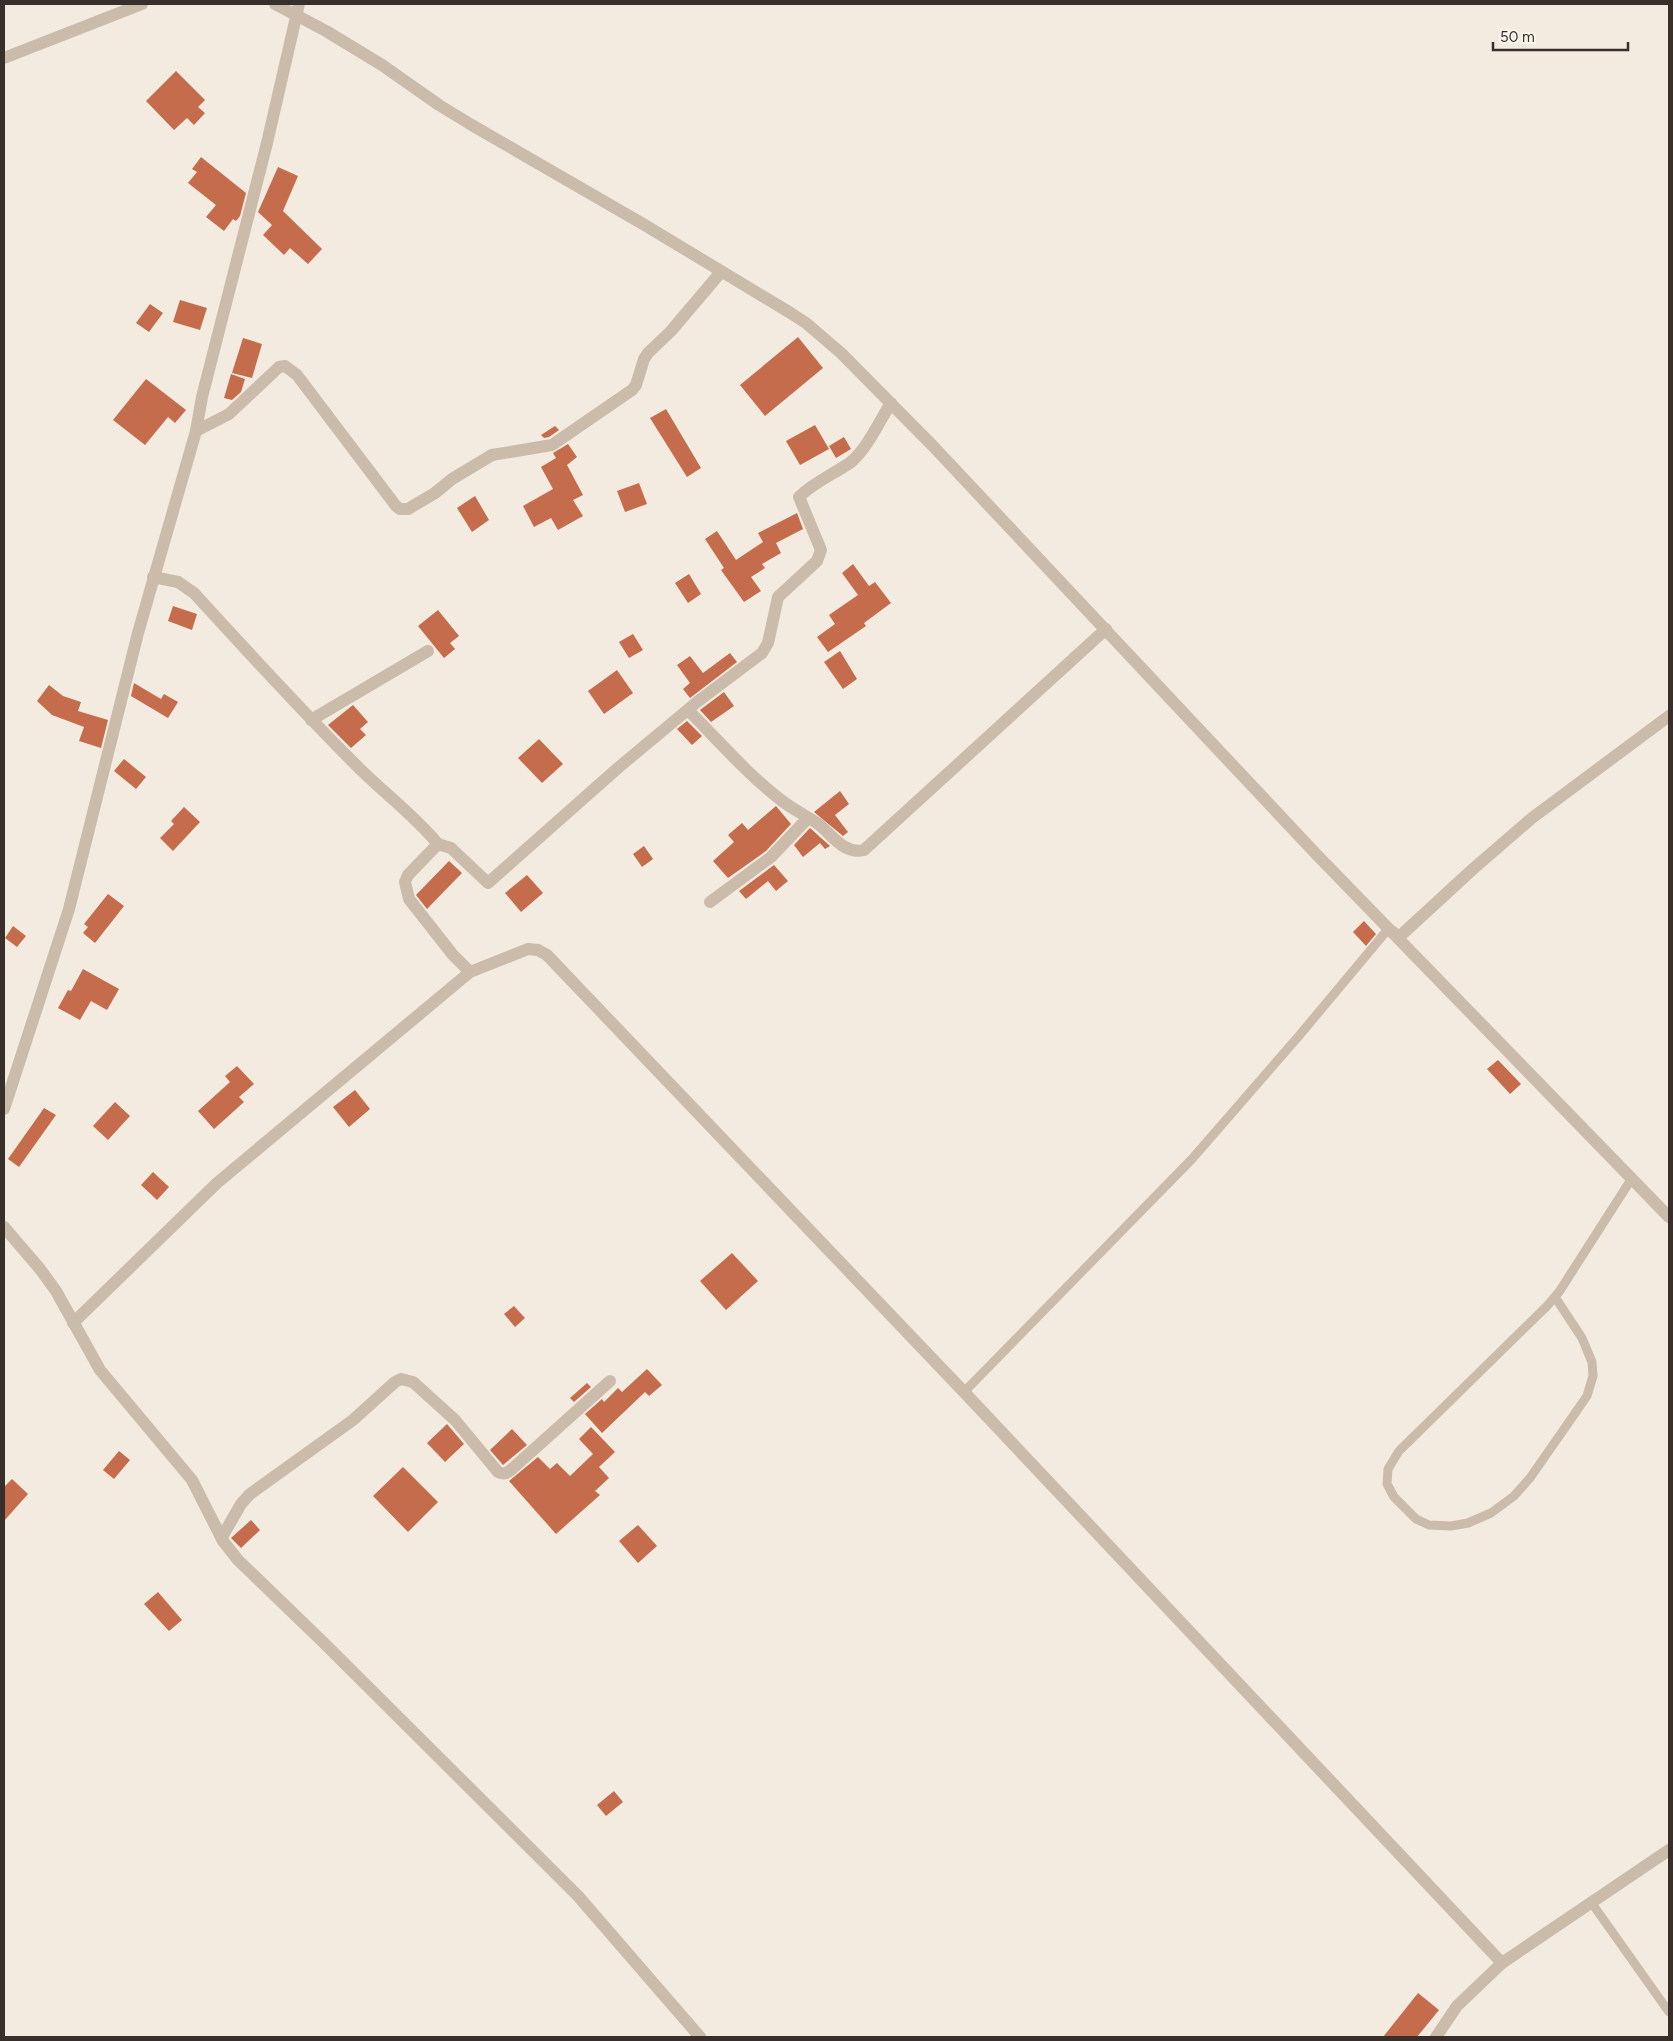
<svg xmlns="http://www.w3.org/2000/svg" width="1673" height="2041" font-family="Figtree,sans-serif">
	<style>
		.building { fill: #c56c4c }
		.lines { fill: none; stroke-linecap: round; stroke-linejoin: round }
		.lane { stroke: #cbbbab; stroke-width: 9 }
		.street { stroke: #cbbbab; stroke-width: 12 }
	</style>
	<rect width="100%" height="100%" fill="#f3eae0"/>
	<g class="building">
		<path d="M 176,71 L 205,100 L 198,107 L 205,113 L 194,125 L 187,118 L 174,130 L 146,101 Z"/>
		<path d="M 201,157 L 246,193 L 240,216 L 236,221 L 233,219 L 224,231 L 206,217 L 216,205 L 188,183 L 197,172 L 192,169 Z"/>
		<path d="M 278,167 L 298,176 L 283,211 L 322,249 L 308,264 L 290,248 L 284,255 L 263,235 L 272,225 L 258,212 Z"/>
		<path d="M 180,300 L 207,308 L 200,330 L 173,322 Z"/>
		<path d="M 150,304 L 163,313 L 149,332 L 136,323 Z"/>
		<path d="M 798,337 L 823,368 L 765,416 L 740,385 Z"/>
		<path d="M 243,338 L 262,344 L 252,378 L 232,373 Z"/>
		<path d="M 231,374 L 245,379 L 241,392 L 232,400 L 224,398 Z"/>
		<path d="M 146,379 L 186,410 L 175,423 L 168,417 L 145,445 L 113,420 Z"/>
		<path d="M 666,409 L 701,468 L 687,477 L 650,418 Z"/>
		<path d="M 815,425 L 829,449 L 800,465 L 786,441 Z"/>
		<path d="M 555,426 L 559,430 L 549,437 L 544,438 L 541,435 Z"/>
		<path d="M 844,437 L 851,449 L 836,458 L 829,446 Z"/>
		<path d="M 568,444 L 577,457 L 567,465 L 583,495 L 573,500 L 583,516 L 558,530 L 551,518 L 534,527 L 523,506 L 553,489 L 541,467 L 556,458 L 553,453 Z"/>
		<path d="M 639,483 L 647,504 L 625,512 L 617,491 Z"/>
		<path d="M 475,496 L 489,520 L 472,532 L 457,508 Z"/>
		<path d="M 797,513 L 803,529 L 776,543 L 781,553 L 762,564 L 765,568 L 751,577 L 761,591 L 744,602 L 721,570 L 724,568 L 705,539 L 717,531 L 736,560 L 763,542 L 758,533 Z"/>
		<path d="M 853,564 L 869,586 L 875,582 L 891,603 L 864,623 L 866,626 L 828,652 L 817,637 L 835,624 L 829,615 L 858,595 L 842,573 Z"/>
		<path d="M 689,574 L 701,594 L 688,603 L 675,583 Z"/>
		<path d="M 173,606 L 197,614 L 192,630 L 168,621 Z"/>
		<path d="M 438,610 L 459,636 L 450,643 L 455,649 L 444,658 L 418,626 Z"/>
		<path d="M 633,634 L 643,650 L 629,658 L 619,642 Z"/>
		<path d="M 840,651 L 857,679 L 843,689 L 824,662 Z"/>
		<path d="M 730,653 L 737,662 L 690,698 L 683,689 L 690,683 L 677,665 L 690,656 L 703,673 Z"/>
		<path d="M 617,670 L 633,693 L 604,714 L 588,691 Z"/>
		<path d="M 134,683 L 161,699 L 164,694 L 178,702 L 168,718 L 131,696 Z"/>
		<path d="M 49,685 L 63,696 L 81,702 L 78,711 L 108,720 L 101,748 L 79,741 L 84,727 L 52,715 L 37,701 Z"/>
		<path d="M 724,692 L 734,706 L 711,722 L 700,710 Z"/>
		<path d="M 353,705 L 368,722 L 360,729 L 366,735 L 351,748 L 328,725 Z"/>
		<path d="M 687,721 L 702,736 L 692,745 L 677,729 Z"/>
		<path d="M 539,739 L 563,764 L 542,783 L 518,758 Z"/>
		<path d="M 124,759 L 146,777 L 136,789 L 114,771 Z"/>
		<path d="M 840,791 L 849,804 L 835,815 L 848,832 L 843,836 L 814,812 Z"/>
		<path d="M 776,806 L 791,824 L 766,851 L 728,878 L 713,861 L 734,842 L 728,835 L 742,823 L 748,830 Z"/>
		<path d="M 184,807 L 200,822 L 173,851 L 160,838 L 174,824 L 171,821 Z"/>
		<path d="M 810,828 L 830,846 L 825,849 L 820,843 L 803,857 L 794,845 Z"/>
		<path d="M 644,846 L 653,859 L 642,867 L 633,854 Z"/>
		<path d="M 449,861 L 462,873 L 427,909 L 416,895 Z"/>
		<path d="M 774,865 L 788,881 L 776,891 L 768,881 L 746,899 L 739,891 Z"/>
		<path d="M 527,875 L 543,893 L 521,912 L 505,893 Z"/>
		<path d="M 108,894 L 124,906 L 95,943 L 83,933 L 88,927 L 84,924 Z"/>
		<path d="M 1364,921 L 1376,934 L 1366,946 L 1353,932 Z"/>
		<path d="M 13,926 L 26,936 L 17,947 L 5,938 Z"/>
		<path d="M 83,969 L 119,989 L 107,1010 L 91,1001 L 80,1020 L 58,1008 L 68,990 L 71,991 Z"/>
		<path d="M 1498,1060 L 1521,1084 L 1510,1094 L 1487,1069 Z"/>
		<path d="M 237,1066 L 254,1084 L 239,1097 L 244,1102 L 214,1129 L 198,1111 L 230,1082 L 225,1076 Z"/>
		<path d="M 355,1090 L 370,1109 L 349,1127 L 333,1107 Z"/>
		<path d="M 115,1102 L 130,1116 L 108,1140 L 93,1126 Z"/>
		<path d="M 44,1108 L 56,1115 L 19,1167 L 8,1159 Z"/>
		<path d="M 153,1172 L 169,1187 L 157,1200 L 141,1185 Z"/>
		<path d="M 732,1253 L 758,1281 L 726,1310 L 700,1281 Z"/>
		<path d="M 514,1306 L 525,1318 L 515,1327 L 504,1314 Z"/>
		<path d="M 647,1369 L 662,1385 L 649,1396 L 645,1392 L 602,1433 L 585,1414 L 602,1399 L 604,1402 L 618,1388 L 622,1392 Z"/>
		<path d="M 587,1383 L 591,1387 L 574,1402 L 570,1398 Z"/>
		<path d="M 447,1424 L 464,1444 L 445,1462 L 427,1443 Z"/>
		<path d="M 591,1427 L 615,1452 L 599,1467 L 609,1478 L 595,1491 L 600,1495 L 556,1534 L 509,1481 L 538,1457 L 550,1469 L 557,1463 L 570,1476 L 593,1454 L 579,1439 Z"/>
		<path d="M 512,1429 L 527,1445 L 503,1465 L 490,1450 Z"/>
		<path d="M 119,1451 L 130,1460 L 114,1479 L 103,1470 Z"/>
		<path d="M 403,1467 L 438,1502 L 408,1532 L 373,1496 Z"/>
		<path d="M 12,1479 L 28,1494 L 4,1521 L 4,1487 Z"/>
		<path d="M 251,1520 L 260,1530 L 241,1548 L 231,1538 Z"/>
		<path d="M 638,1525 L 657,1546 L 638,1563 L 619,1541 Z"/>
		<path d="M 158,1592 L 182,1620 L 169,1631 L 144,1604 Z"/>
		<path d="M 614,1791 L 623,1802 L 606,1816 L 597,1805 Z"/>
		<path d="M 1418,1993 L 1439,2010 L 1417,2037 L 1383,2037 Z"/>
	</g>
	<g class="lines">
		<g class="lane">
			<path d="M 1555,1297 L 1582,1338 L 1592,1362 L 1593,1376 L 1587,1396 L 1530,1478 L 1514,1496 L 1491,1513 L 1468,1523 L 1451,1526 L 1429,1525 L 1416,1519 L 1394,1497 L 1387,1484 L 1388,1469 L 1399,1451 L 1547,1306 L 1559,1292 L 1632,1178"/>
			<path d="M 964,1392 L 1192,1159 L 1298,1037 L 1389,928"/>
			<path d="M 1591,1902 L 1669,2012"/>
		</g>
		<g class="street">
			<path d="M 275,4 L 326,31 L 382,65 L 439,105 L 470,124 L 643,224 L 789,312 L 806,323 L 841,353 L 932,445 L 1317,855 L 1669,1217"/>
			<path d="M 4,58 L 142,4"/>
			<path d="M 196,431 L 229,414 L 279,367 L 285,366 L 297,375 L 396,506 L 400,509 L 408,509 L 435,493 L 452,479 L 492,455 L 552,445 L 632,390 L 636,385 L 644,359 L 648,353 L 671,331 L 721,272"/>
			<path d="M 153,577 L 178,582 L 194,593 C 246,650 298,707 353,762 C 380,790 413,814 438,844 L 408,875 L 405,882 L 409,899 L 453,955 L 470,972"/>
			<path d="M 688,710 C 718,740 747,774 781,800 C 792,809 805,815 817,823 C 831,833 843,855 864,850 L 1106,629"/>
			<path d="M 311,720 L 428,651"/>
			<path d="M 438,844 L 451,848 L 488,883 L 619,767 L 697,702 L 762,653 L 768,643 L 778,597 L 817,561 L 821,550 L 799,497 C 814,482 834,474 851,462 C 867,449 880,420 891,403"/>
			<path d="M 710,902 L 771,857 L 808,818"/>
			<path d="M 1393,932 L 1399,937 L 1473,869 L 1532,818 L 1669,716"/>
			<path d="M 4,1109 L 69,909 L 138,633 L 196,431 L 202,397 L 267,143 L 299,4"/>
			<path d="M 4,1227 L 40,1269 L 56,1291 L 100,1370 L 192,1480 L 223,1541 L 238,1560 L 325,1644 L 578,1896 L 700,2037"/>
			<path d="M 73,1323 L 217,1183 L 470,972 L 528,949 L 538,950 L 547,955 L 964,1392 L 1502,1963"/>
			<path d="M 222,1537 L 241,1504 L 250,1494 L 353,1420 L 395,1382 L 401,1379 L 413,1382 L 455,1420 L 498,1472 C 505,1475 507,1473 512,1469 L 610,1381"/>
			<path d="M 1436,2037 L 1457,2006 L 1502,1963 L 1669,1850"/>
		</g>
	</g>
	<rect width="1673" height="2041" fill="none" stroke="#392f2a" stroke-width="10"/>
	<path d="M1493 42v8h135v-8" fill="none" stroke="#392f2a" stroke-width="2.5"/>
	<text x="1500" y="42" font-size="15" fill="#392f2a" stroke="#faf4ec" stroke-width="4" paint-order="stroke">50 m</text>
</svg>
